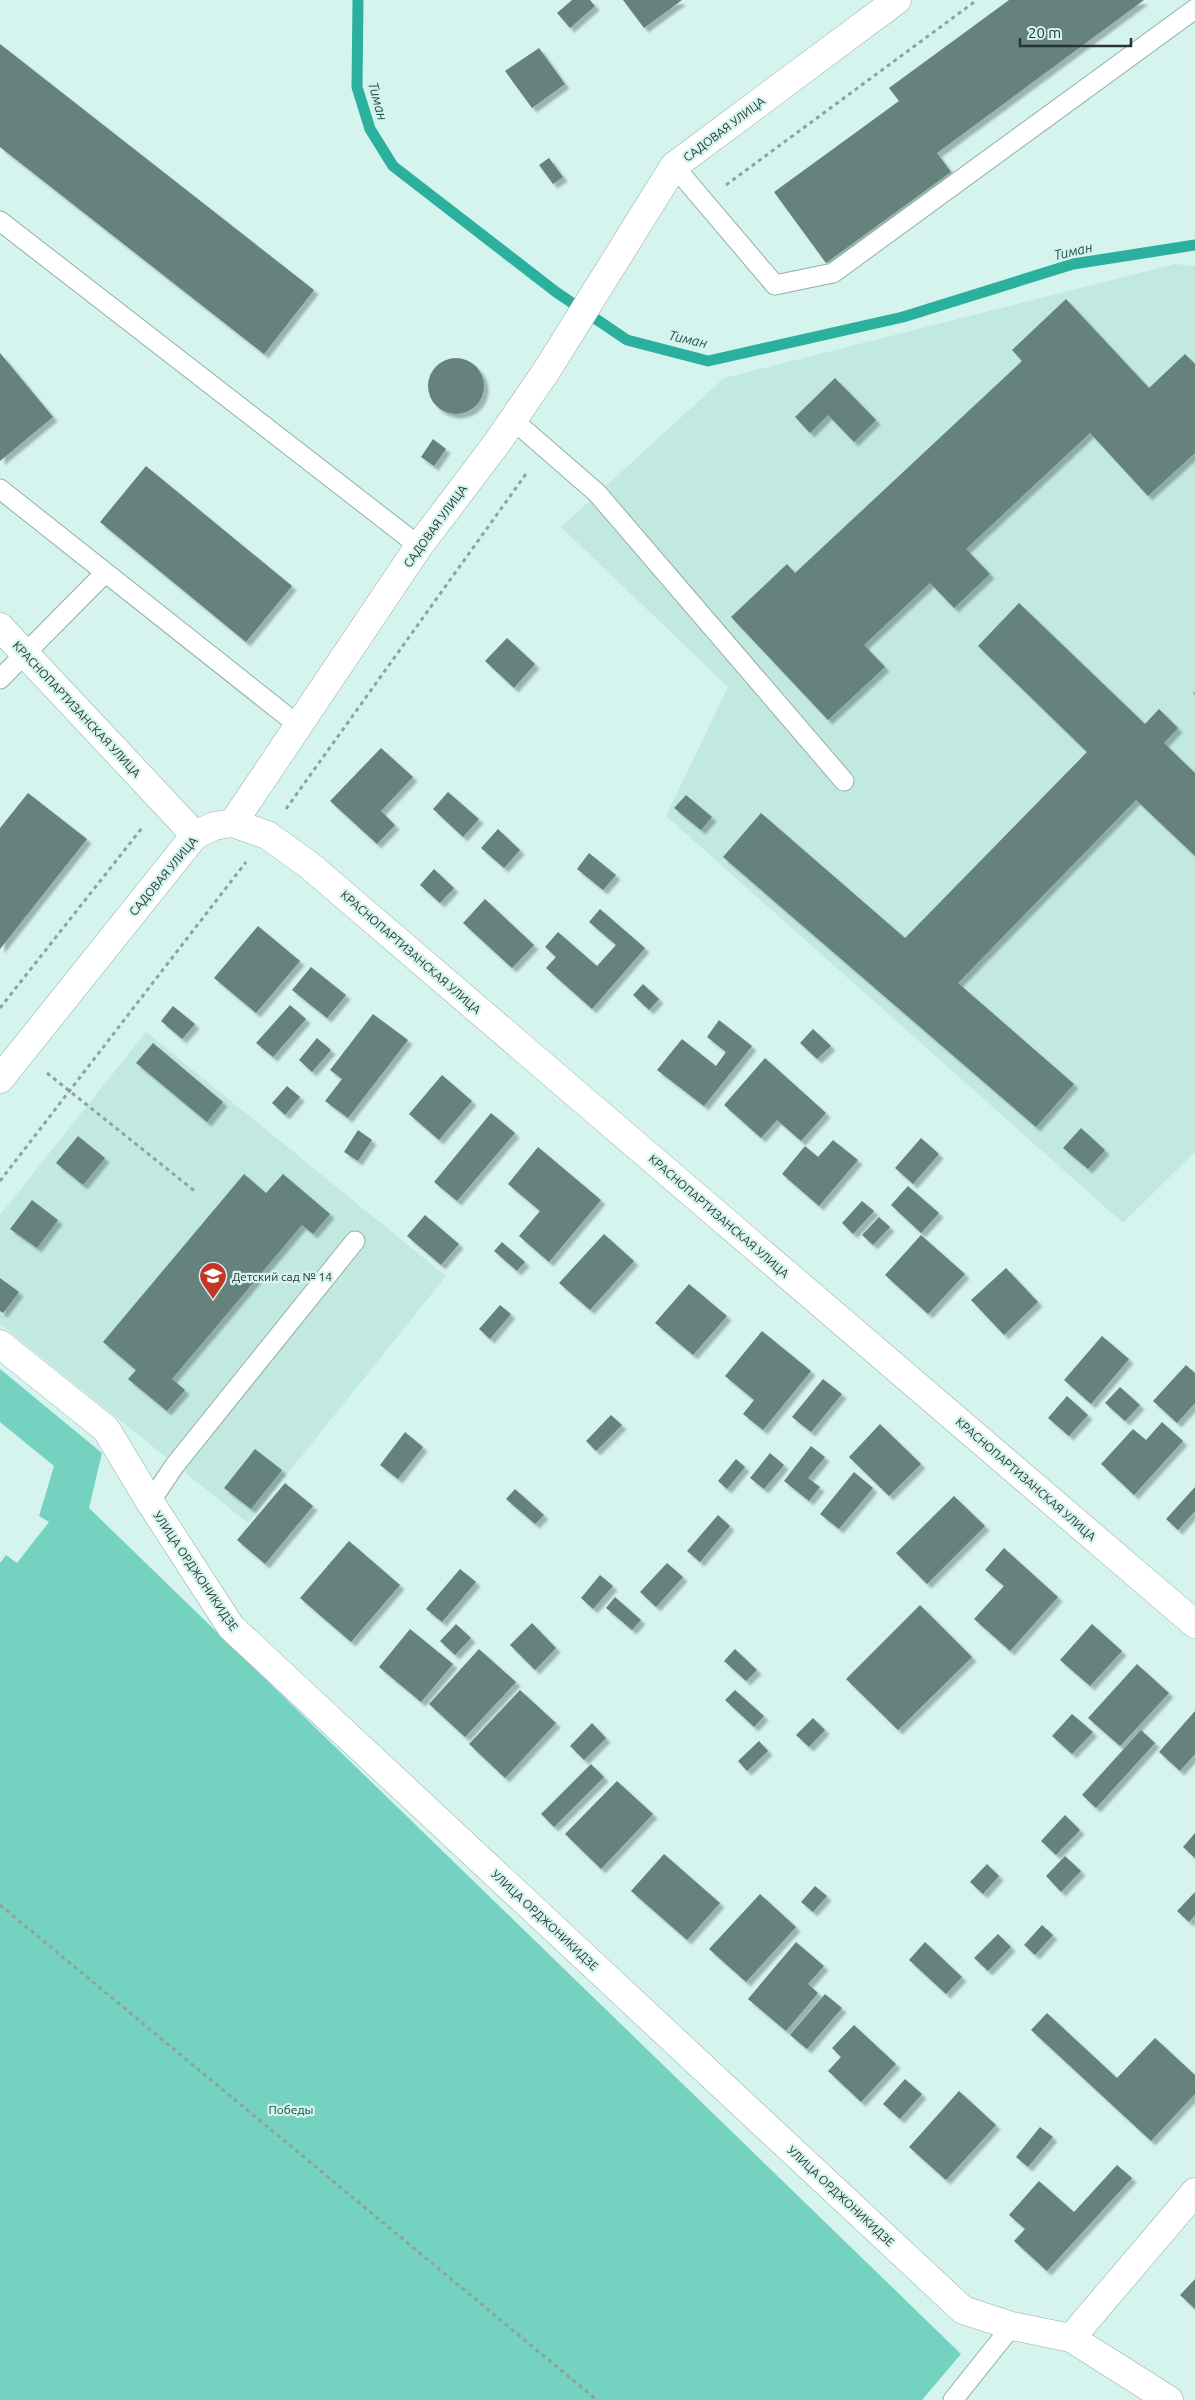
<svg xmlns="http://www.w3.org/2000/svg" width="1195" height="2400" font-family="Ubuntu,sans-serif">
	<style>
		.built { fill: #c2e9e0 }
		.green { fill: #75d1c0 }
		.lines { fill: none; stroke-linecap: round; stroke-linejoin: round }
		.stream { stroke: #2bb09d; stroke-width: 11 }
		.building { fill: #66827c; filter: url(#shadow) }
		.lane-casing { stroke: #91afa8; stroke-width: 21 }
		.street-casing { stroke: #91afa8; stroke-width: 29 }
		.secondary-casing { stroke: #91afa8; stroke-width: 29 }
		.path { stroke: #8ca39f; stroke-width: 3; stroke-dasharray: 4 4; stroke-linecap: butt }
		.lane { stroke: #fff; stroke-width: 19 }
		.street { stroke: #fff; stroke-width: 28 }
		.secondary { stroke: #fff; stroke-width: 28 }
		.labels { text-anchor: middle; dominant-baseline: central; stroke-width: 4.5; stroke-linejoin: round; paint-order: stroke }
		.street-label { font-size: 12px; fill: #293532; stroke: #d5f4ee }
		.poi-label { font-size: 12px; fill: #293532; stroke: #d5f4ee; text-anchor: start }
		.park-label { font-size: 12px; fill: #124940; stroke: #d5f4ee }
		.water-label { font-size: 14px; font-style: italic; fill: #21554c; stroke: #d5f4ee }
	</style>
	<defs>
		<filter id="shadow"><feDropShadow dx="4.5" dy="4.5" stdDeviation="1" flood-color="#0004"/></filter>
	</defs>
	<rect width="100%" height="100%" fill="#d5f4ee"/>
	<g class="built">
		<path d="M 1175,264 L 1195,266 L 1195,1152 L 1123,1223 L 666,816 L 728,687 L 561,527 L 724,378 Z"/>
		<path d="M 146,1032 L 446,1276 L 248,1523 L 0,1324 L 0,1215 Z"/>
	</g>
	<path class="green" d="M 0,1369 L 102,1453 L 89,1508 L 961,2354 L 922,2400 L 0,2400 L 0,1563 L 6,1555 L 17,1563 L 49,1522 L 39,1516 L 54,1466 L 0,1422 Z"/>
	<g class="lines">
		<path class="stream" d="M 358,0 L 357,87 L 370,129 L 393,166 L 556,292 L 627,340 L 708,361 L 903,317 L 1073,264 L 1195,245"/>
	</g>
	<g class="building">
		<path d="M 572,0 L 590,0 L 595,6 L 570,28 L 557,13 Z"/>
		<path d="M 623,0 L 682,0 L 644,28 Z"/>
		<path d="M 1009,0 L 1144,0 L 937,153 L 951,172 L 826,263 L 774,192 L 899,101 L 889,88 Z"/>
		<path d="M 0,44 L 314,290 L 264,354 L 0,147 Z"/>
		<path d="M 539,48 L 565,84 L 532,108 L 505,71 Z"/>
		<path d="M 549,158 L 563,177 L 553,184 L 539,165 Z"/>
		<path d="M 1066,299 L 1149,388 L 1185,354 L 1195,364 L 1195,453 L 1148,496 L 1090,433 L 966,549 L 990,574 L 954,608 L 930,583 L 864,645 L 885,667 L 828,720 L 731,617 L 787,564 L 795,573 L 1022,361 L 1012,350 Z"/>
		<path d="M 0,353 L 53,417 L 0,461 Z"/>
		<circle cx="456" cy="386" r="28"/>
		<path d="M 835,378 L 876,420 L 854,442 L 828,415 L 810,433 L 795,417 Z"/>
		<path d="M 433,439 L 446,449 L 434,466 L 421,457 Z"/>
		<path d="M 146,466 L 292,586 L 246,642 L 100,522 Z"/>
		<path d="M 1019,603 L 1145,724 L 1159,709 L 1178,728 L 1164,743 L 1195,773 L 1195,856 L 1136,800 L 958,983 L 1074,1084 L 1036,1127 L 723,857 L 761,813 L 905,938 L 1087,752 L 978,646 Z"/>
		<path d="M 507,638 L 535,664 L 514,688 L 485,661 Z"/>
		<path d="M 381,748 L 413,777 L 381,811 L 395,825 L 377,844 L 330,801 Z"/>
		<path d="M 448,792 L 479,819 L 463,837 L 433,809 Z"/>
		<path d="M 28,793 L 87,839 L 0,949 L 0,828 Z"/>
		<path d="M 686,795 L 712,817 L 701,830 L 674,808 Z"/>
		<path d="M 498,829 L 520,850 L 504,868 L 481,848 Z"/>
		<path d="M 589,853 L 616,875 L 603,890 L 577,869 Z"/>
		<path d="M 434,869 L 454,888 L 440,903 L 420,885 Z"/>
		<path d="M 485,899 L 534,945 L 512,968 L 463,923 Z"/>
		<path d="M 600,909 L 645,948 L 592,1009 L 546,968 L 556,957 L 545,947 L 558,932 L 597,966 L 616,945 L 589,922 Z"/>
		<path d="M 258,926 L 300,961 L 256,1013 L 214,978 Z"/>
		<path d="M 311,967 L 346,995 L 327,1018 L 292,990 Z"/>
		<path d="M 643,984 L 659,999 L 649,1010 L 633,995 Z"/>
		<path d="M 290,1005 L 306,1019 L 273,1057 L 256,1043 Z"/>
		<path d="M 173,1006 L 195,1024 L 182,1039 L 161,1021 Z"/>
		<path d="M 373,1014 L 408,1040 L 348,1118 L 325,1101 L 342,1079 L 330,1070 Z"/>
		<path d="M 719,1020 L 752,1046 L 704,1106 L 657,1070 L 682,1039 L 716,1066 L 726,1052 L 707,1037 Z"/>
		<path d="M 813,1029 L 831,1046 L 817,1059 L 800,1043 Z"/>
		<path d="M 317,1038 L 331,1050 L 312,1072 L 299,1060 Z"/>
		<path d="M 153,1043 L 223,1102 L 207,1122 L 136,1063 Z"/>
		<path d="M 765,1058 L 826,1113 L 801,1141 L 777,1120 L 761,1138 L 724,1105 Z"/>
		<path d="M 442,1075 L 472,1101 L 439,1140 L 409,1114 Z"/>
		<path d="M 287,1086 L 300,1097 L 285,1115 L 272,1103 Z"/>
		<path d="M 491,1113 L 515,1133 L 457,1201 L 434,1182 Z"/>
		<path d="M 1081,1128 L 1105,1150 L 1088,1169 L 1063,1148 Z"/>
		<path d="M 358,1130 L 372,1140 L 358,1161 L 344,1152 Z"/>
		<path d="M 78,1136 L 105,1158 L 83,1185 L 56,1163 Z"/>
		<path d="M 921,1138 L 939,1154 L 913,1184 L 895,1168 Z"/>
		<path d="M 833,1140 L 858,1160 L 819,1206 L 782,1174 L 805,1146 L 818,1157 Z"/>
		<path d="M 538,1147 L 601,1200 L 549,1262 L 519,1236 L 540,1211 L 508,1184 Z"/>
		<path d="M 244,1174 L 266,1193 L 283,1174 L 330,1214 L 313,1234 L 302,1225 L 172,1379 L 185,1390 L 167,1411 L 128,1379 L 136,1370 L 103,1342 Z"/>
		<path d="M 908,1186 L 939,1213 L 921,1233 L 891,1205 Z"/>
		<path d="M 32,1200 L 58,1220 L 37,1248 L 10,1229 Z"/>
		<path d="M 862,1201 L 874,1211 L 853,1234 L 842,1223 Z"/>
		<path d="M 425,1215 L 459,1244 L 441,1265 L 407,1236 Z"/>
		<path d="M 879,1217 L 890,1227 L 873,1245 L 862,1235 Z"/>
		<path d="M 604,1234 L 634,1261 L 590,1310 L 559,1283 Z"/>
		<path d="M 921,1235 L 965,1274 L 928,1314 L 885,1275 Z"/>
		<path d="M 502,1242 L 525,1262 L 517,1271 L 494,1251 Z"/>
		<path d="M 1006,1268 L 1038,1302 L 1004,1335 L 971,1300 Z"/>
		<path d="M 0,1278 L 19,1292 L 3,1313 L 0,1311 Z"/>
		<path d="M 689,1284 L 727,1316 L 693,1355 L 655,1323 Z"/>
		<path d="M 500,1305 L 511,1314 L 490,1339 L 479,1329 Z"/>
		<path d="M 762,1331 L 811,1371 L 763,1430 L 743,1414 L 754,1400 L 725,1376 Z"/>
		<path d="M 1102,1336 L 1129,1359 L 1091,1404 L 1064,1380 Z"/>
		<path d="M 1186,1365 L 1195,1373 L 1195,1403 L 1177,1423 L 1153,1401 Z"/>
		<path d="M 823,1379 L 842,1394 L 811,1432 L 792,1417 Z"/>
		<path d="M 1120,1387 L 1140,1405 L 1125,1421 L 1105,1403 Z"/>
		<path d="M 1067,1396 L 1088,1415 L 1069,1436 L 1048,1418 Z"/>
		<path d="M 611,1415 L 622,1425 L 596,1451 L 586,1441 Z"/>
		<path d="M 1162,1422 L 1183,1441 L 1134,1495 L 1101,1464 L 1133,1429 L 1146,1440 Z"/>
		<path d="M 880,1424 L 921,1464 L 889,1496 L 849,1457 Z"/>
		<path d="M 405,1432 L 423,1447 L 398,1479 L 380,1465 Z"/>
		<path d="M 811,1446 L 825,1457 L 808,1478 L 820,1487 L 809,1501 L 784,1481 Z"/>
		<path d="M 255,1449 L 282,1470 L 251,1509 L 224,1488 Z"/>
		<path d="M 770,1453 L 784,1465 L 764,1489 L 750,1478 Z"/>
		<path d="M 736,1459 L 745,1467 L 727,1489 L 718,1481 Z"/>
		<path d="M 854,1472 L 873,1488 L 839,1529 L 820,1514 Z"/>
		<path d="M 285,1483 L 313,1506 L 265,1564 L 237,1540 Z"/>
		<path d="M 1195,1487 L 1195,1511 L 1178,1530 L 1166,1519 Z"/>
		<path d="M 515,1489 L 544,1515 L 535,1524 L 506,1499 Z"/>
		<path d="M 954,1496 L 985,1526 L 927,1584 L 896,1553 Z"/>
		<path d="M 718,1515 L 730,1526 L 700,1562 L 687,1551 Z"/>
		<path d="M 349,1541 L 400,1585 L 351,1642 L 300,1598 Z"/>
		<path d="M 1004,1548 L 1058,1597 L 1010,1651 L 974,1619 L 1004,1586 L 985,1570 Z"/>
		<path d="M 667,1563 L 683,1577 L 656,1607 L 640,1592 Z"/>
		<path d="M 460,1569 L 476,1582 L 442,1622 L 426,1609 Z"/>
		<path d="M 600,1575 L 613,1586 L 593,1609 L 581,1598 Z"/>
		<path d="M 615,1597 L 641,1620 L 632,1630 L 606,1608 Z"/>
		<path d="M 920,1605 L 972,1657 L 898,1730 L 846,1679 Z"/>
		<path d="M 532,1623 L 556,1648 L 535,1670 L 510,1645 Z"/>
		<path d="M 456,1624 L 471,1638 L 455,1655 L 440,1641 Z"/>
		<path d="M 1092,1624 L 1122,1651 L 1090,1686 L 1060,1660 Z"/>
		<path d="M 410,1629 L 453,1664 L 421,1702 L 379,1667 Z"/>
		<path d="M 479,1649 L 516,1682 L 465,1737 L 429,1704 Z"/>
		<path d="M 735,1649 L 757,1670 L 746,1681 L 724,1661 Z"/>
		<path d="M 1137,1664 L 1169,1693 L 1120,1746 L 1088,1718 Z"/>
		<path d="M 520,1690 L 556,1723 L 505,1778 L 469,1744 Z"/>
		<path d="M 735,1690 L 764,1716 L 754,1727 L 725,1700 Z"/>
		<path d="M 1195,1711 L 1195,1754 L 1180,1771 L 1159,1752 Z"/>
		<path d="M 1072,1714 L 1093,1732 L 1072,1754 L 1052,1736 Z"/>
		<path d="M 813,1718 L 825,1730 L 809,1747 L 796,1735 Z"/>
		<path d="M 592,1723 L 606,1738 L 584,1760 L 570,1746 Z"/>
		<path d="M 1141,1730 L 1155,1743 L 1096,1808 L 1082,1795 Z"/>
		<path d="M 759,1741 L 768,1751 L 747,1771 L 738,1761 Z"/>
		<path d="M 591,1764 L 604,1777 L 554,1827 L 541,1814 Z"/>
		<path d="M 617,1781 L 653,1814 L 601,1869 L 565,1834 Z"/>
		<path d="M 1065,1815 L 1080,1830 L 1056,1855 L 1041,1841 Z"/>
		<path d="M 1195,1833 L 1195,1858 L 1183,1847 Z"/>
		<path d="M 664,1854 L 720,1903 L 687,1940 L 631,1891 Z"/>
		<path d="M 1065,1856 L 1081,1871 L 1061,1892 L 1046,1876 Z"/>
		<path d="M 987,1864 L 999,1876 L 983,1894 L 970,1882 Z"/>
		<path d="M 815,1886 L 827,1896 L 813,1912 L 801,1902 Z"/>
		<path d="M 1195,1892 L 1195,1915 L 1189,1922 L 1177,1911 Z"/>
		<path d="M 760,1894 L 796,1927 L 746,1982 L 709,1949 Z"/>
		<path d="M 1042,1925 L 1053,1935 L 1035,1955 L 1024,1945 Z"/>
		<path d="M 998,1934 L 1011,1947 L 988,1971 L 974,1958 Z"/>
		<path d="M 796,1942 L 824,1966 L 808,1984 L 818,1993 L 786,2031 L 748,1999 Z"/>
		<path d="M 925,1942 L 962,1977 L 946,1994 L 909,1960 Z"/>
		<path d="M 825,1994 L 842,2008 L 807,2049 L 790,2035 Z"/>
		<path d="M 1047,2013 L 1117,2078 L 1155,2038 L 1195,2075 L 1195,2094 L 1151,2141 L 1031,2030 Z"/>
		<path d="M 854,2025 L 896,2064 L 861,2102 L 828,2071 L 841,2057 L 832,2048 Z"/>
		<path d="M 905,2079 L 922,2094 L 900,2119 L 883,2104 Z"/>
		<path d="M 959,2091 L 996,2125 L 946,2180 L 909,2147 Z"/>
		<path d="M 1040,2127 L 1053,2137 L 1028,2167 L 1016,2157 Z"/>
		<path d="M 1117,2165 L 1132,2178 L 1047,2271 L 1014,2241 L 1025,2229 L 1009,2215 L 1039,2181 L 1074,2212 Z"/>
		<path d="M 1195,2279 L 1195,2309 L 1180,2295 Z"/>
	</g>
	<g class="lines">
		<defs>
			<g id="lane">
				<path d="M 674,166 L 775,285 L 833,273 L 1195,9"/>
				<path d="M 0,221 L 419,546"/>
				<path d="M 513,420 L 597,493 L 844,781"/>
				<path d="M 0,489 L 298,725"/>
				<path d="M 0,679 L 105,573"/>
				<path d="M 150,1502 L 175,1465 L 355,1241"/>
				<path d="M 953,2400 L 1012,2326"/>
			</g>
			<g id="street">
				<path d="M 0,627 L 195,835"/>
				<path d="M 0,1344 L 106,1429 L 150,1502 L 231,1627 L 963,2310 L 1012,2326 L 1071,2338 L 1169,2400"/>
				<path d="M 1071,2338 L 1195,2192"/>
			</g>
			<g id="secondary">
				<path d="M 233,823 L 267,835 L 309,865 L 1195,1624"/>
				<path d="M 0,1079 L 195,835 L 214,826 L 233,823 L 419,546 L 497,443 L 547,370 L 674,166 L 897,0"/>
			</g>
		</defs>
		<use href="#lane" class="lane-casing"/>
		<use href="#street" class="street-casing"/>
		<use href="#secondary" class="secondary-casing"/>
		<g class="path">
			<path d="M 726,185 L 977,0"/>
			<path d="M 1194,694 L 1195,693"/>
			<path d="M 286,809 L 528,471"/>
			<path d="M 0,1008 L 142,828 L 141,826"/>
			<path d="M 47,1073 L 196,1192"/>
			<path d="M 0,1181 L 246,862"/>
			<path d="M 0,1905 L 597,2400"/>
		</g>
		<use href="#lane" class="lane"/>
		<use href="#street" class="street"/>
		<use href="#secondary" class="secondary"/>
	</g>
	<defs>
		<symbol id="school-pin" viewBox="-11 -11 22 30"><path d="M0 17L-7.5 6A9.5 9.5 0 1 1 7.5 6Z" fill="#c23624" stroke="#d5f4ee"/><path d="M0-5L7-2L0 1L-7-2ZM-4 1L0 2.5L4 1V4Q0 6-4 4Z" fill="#fff"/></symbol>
	</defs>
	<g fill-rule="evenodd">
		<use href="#school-pin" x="197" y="1260" width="32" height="43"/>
	</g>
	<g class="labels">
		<g class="street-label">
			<text transform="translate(724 129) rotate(-37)">САДОВАЯ УЛИЦА</text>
			<text transform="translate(435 526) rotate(-54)">САДОВАЯ УЛИЦА</text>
			<text transform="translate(77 709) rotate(47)">КРАСНОПАРТИЗАНСКАЯ УЛИЦА</text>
			<text transform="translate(163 876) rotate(-50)">САДОВАЯ УЛИЦА</text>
			<text transform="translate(411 952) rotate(41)">КРАСНОПАРТИЗАНСКАЯ УЛИЦА</text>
			<text transform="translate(719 1216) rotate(41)">КРАСНОПАРТИЗАНСКАЯ УЛИЦА</text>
			<text transform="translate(1026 1479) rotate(41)">КРАСНОПАРТИЗАНСКАЯ УЛИЦА</text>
			<text transform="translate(196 1571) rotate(56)">УЛИЦА ОРДЖОНИКИДЗЕ</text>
			<text transform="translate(545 1920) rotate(43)">УЛИЦА ОРДЖОНИКИДЗЕ</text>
			<text transform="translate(841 2196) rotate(43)">УЛИЦА ОРДЖОНИКИДЗЕ</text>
		</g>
		<g class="poi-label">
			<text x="232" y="1276">Детский сад № 14</text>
		</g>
		<g class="park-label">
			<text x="291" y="2109">Победы</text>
		</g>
		<g class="water-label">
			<text transform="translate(378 101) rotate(75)">Тиман</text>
			<text transform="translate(1073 251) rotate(-13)">Тиман</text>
			<text transform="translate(688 339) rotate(13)">Тиман</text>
		</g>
	</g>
	<path d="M1020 38v8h111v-8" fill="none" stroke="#293532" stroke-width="2.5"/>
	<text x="1028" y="38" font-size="15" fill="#293532" stroke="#d5f4ee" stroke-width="4" paint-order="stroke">20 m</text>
</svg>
